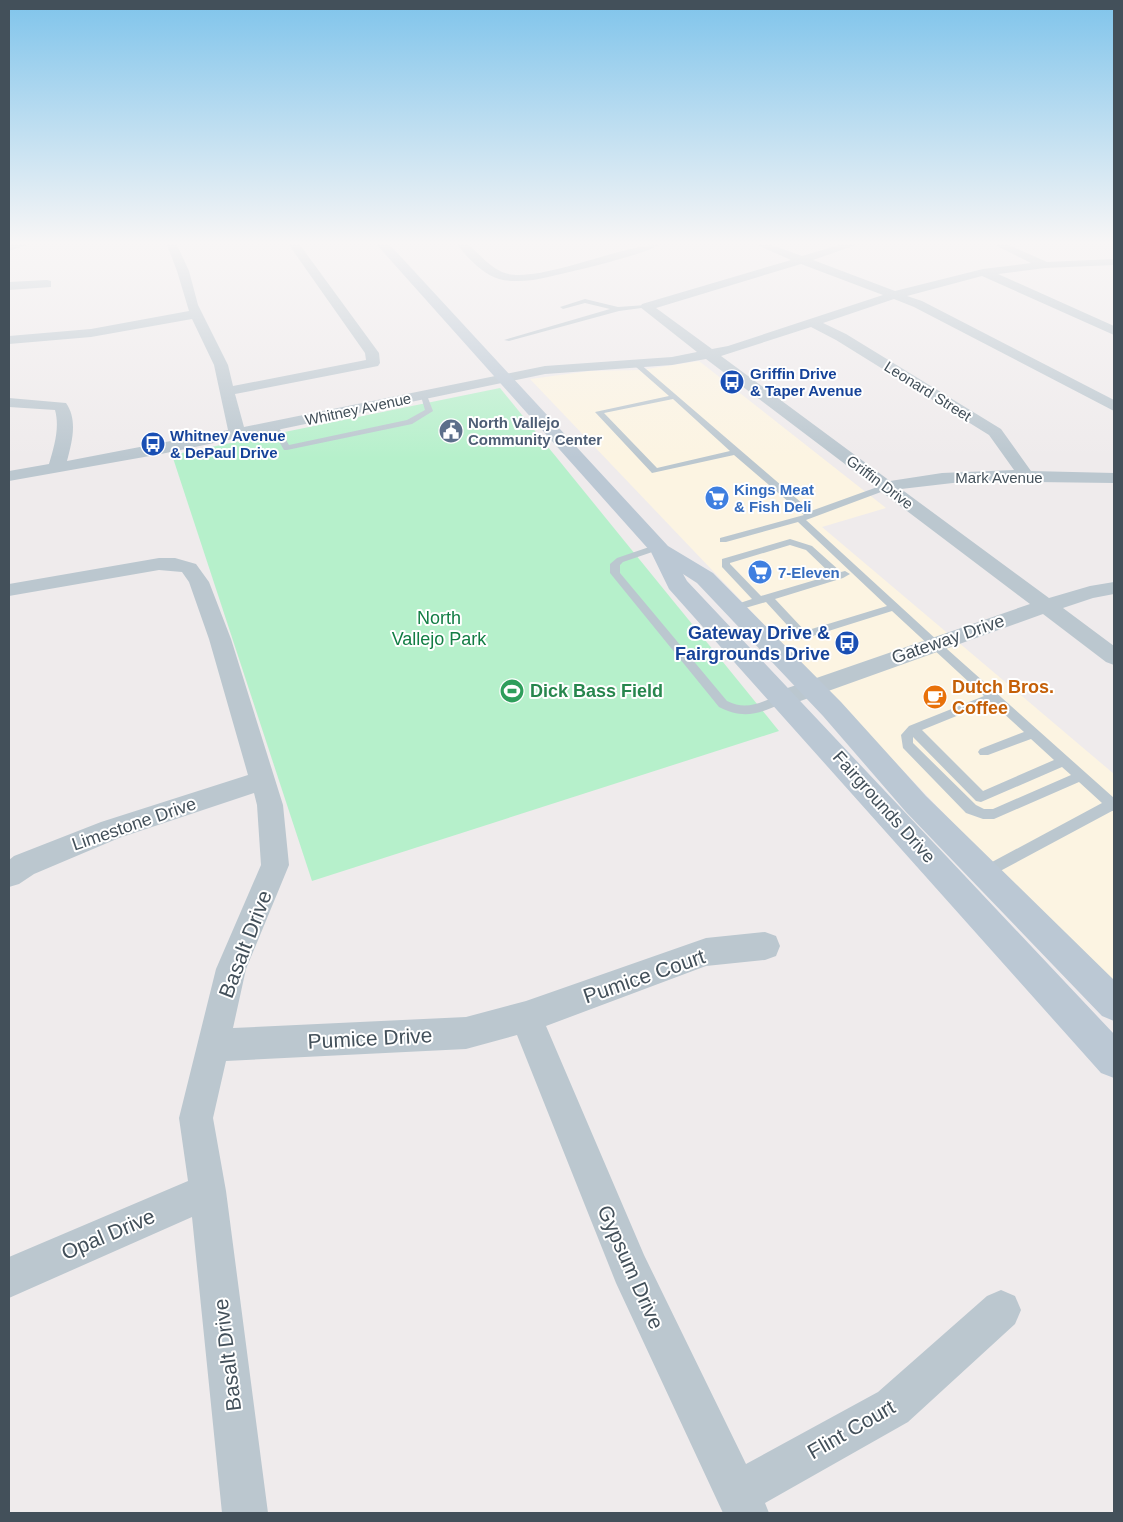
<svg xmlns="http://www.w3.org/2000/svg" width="1123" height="1522" font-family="Arial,sans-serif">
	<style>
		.commercial { fill: #fcf4e2 }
		.green { fill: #b6f0cb }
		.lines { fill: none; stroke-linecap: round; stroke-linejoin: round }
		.service { fill: #bbc7cf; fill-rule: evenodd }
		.minor { fill: #bbc7cf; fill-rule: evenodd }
		.secondary { fill: #bbc8d4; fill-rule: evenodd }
		.labels { text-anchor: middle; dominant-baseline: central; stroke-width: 4; stroke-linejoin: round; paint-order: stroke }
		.far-transit-label { font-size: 15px; font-weight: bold; fill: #164399; stroke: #fff; text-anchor: start }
		.far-street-label { font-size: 15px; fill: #43505a; stroke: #fff }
		.far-service-label { font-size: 15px; font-weight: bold; fill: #4e5e75; stroke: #fff; text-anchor: start }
		.far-shop-label { font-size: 15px; font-weight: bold; fill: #366cbe; stroke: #fff; text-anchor: start }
		.park-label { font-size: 18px; fill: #127d44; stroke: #fff }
		.transit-label { font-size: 18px; font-weight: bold; fill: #164399; stroke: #fff; text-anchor: end }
		.street-label { font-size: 18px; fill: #43505a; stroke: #fff }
		.food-label { font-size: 18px; font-weight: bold; fill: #c56008; stroke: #fff; text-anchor: start }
		.leisure-label { font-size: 18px; font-weight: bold; fill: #27864d; stroke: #fff; text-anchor: start }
		.near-street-label { font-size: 21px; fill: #43505a; stroke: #fff }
	</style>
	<rect width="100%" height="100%" fill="#efebec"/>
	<path class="commercial" d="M 699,361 L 886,508 L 822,527 L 1114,774 L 1114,981 L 974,845 L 530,379 L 590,371 L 640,370 Z"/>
	<path class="green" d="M 500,388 L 779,731 L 312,881 L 172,455 Z"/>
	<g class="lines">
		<g class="service">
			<path d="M 585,299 L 618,307 L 646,305 L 649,307 L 619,311 L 509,341 L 504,340 L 610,309 L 585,303 L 563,309 L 560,307 Z"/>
			<path d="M 639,363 L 811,511 L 883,485 L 889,485 L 889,489 L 806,520 L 938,641 L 1114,798 L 1114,811 L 1112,811 L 989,877 L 984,879 L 979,877 L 977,873 L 979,869 L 1102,803 L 1079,782 L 994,819 L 983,819 L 966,813 L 903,748 L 901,735 L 909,726 L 984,696 L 892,611 L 803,639 L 799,638 L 766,602 L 735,611 L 731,610 L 731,606 L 752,599 L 722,567 L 722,559 L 790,539 L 812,546 L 841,572 L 845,571 L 850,574 L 843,578 L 775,599 L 805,631 L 887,606 L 798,522 L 726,542 L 720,542 L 720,538 L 804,515 L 734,455 L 652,473 L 595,412 L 669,396 L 636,367 L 636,363 ZM 673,399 L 730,451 L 657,468 L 604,413 ZM 790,545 L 806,550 L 832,575 L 761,596 L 730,564 L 730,563 ZM 991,702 L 1024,732 L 980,749 L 978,752 L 980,755 L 988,755 L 1031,739 L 1054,760 L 983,791 L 922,730 ZM 913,737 L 976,801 L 981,802 L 1062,767 L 1071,775 L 993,809 L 984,809 L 976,805 L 913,743 Z"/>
			<path d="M 420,393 L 426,393 L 433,411 L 412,424 L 287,450 L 284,450 L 270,426 L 277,424 L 289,445 L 407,420 L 425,410 Z"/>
			<path d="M 658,544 L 663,547 L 661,549 L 623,562 L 620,565 L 620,573 L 727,701 C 749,712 763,700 784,694 L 788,695 L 790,698 L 788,701 C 762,712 746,721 719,707 L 610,573 L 610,564 L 617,558 Z"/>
		</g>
		<g class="minor">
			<path d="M 9,245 L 27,245 L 9,251 Z"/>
			<path d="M 167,245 L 177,245 L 189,271 L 198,305 L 228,365 L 233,386 L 366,360 L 365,353 L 289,245 L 300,245 L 379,353 L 380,363 L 378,366 L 235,394 L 244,427 L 545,366 L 672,357 L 697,352 L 640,307 L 642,304 L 791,260 L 757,245 L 772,245 L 802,256 L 839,245 L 856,245 L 813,260 L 895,291 L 983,269 L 1031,263 L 995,245 L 1009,245 L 1047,262 L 1114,259 L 1114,265 L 1045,268 L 998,274 L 1114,326 L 1114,335 L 982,276 L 907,296 L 922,301 L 1114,400 L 1114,411 L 914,307 L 894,299 L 823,323 L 846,334 L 1001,429 L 1031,471 L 1114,473 L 1114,483 L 970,481 L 901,489 L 1049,598 L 1090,586 L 1114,582 L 1114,594 L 1093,598 L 1063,608 L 1114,646 L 1114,665 L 1106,662 L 1043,614 L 792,704 L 784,706 L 776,704 L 772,698 L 776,692 L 1030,604 L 706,359 L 672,365 L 545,374 L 161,454 L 9,481 L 9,471 L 49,464 C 54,447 60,428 55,410 L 9,407 L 9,398 L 66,403 C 78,420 72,442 67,461 L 228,430 L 214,365 L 192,319 L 91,337 L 9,344 L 9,336 L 91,329 L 189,311 L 177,271 ZM 801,264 L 883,295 L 728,346 L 712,349 L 656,308 ZM 811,327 L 836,340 L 989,435 L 1014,470 L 942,473 L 890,481 L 721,356 Z"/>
			<path d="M 458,245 L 469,245 C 479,254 489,266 502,272 C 534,286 619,245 658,245 C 649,254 551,277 533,280 C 522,281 510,282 499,279 C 483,274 467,258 458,245 Z"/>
			<path d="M 47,280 L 51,281 L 51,287 L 9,290 L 9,282 Z"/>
			<path d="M 159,558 L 175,558 L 196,564 L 209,582 L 231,639 L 283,805 L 289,865 L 246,969 L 233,1028 L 466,1017 L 526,1001 L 706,938 L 765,932 L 776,936 L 780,946 L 776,956 L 765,960 L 706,966 L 546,1026 L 644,1255 L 746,1464 L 878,1392 L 987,1296 L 1001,1290 L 1015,1296 L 1021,1310 L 1015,1324 L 908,1422 L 765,1503 L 769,1513 L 723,1513 L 616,1283 L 517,1035 L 466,1049 L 226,1061 L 213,1118 L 226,1191 L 268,1513 L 222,1513 L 192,1217 L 9,1298 L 9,1257 L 188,1181 L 179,1118 L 216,969 L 261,865 L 257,805 L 254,793 L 119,838 L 34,874 L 19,884 L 9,887 L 9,860 L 14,856 L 101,822 L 248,775 L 209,639 L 189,582 L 182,572 L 159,570 L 9,596 L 9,584 Z"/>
		</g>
		<path class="secondary" d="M 377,245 L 390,245 L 668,546 L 713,573 L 841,702 L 926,796 L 1114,980 L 1114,1021 L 1102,1016 L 906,812 L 823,716 L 697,583 L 683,574 L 687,581 L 1114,1034 L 1114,1078 L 1101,1073 L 669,589 L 651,552 Z"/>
	</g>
	<linearGradient id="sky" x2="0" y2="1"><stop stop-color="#7fc4eb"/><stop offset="0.53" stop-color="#f8f6f6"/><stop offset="1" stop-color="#f8f6f6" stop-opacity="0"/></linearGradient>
	<rect width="1123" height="458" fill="url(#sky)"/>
	<defs>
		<symbol id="bus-disc" viewBox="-11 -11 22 22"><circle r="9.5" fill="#1a4fb4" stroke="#fff"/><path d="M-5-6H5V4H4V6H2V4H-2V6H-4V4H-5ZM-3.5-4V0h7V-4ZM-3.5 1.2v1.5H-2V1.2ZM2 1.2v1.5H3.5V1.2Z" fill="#fff"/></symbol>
		<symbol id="civic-disc" viewBox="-11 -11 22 22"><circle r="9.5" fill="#5c6f8a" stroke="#fff"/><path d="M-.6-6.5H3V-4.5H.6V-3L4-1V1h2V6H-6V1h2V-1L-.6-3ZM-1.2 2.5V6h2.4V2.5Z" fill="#fff"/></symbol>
		<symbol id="supermarket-disc" viewBox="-11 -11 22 22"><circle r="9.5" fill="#3f7fe0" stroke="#fff"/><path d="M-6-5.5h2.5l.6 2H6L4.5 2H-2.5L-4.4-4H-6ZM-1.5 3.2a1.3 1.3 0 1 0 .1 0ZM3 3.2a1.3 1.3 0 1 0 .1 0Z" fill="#fff"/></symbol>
		<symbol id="stadium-disc" viewBox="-11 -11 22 22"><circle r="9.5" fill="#2e9e5b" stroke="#fff"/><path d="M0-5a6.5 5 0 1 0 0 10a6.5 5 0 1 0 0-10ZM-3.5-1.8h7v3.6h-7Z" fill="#fff"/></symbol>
		<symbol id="cafe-disc" viewBox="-11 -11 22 22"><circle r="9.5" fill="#e8710a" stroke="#fff"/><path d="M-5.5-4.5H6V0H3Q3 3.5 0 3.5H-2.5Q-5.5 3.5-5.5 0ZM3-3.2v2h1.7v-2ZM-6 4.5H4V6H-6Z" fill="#fff"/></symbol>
	</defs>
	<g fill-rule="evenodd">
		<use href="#bus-disc" x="718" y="368" width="28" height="28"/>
		<use href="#civic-disc" x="437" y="417" width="28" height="28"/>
		<use href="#bus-disc" x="139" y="430" width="28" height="28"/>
		<use href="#supermarket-disc" x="703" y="484" width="28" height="28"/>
		<use href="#supermarket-disc" x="746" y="558" width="28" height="28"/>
		<use href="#bus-disc" x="833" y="629" width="28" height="28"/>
		<use href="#stadium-disc" x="498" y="677" width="28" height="28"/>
		<use href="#cafe-disc" x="921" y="683" width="28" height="28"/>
	</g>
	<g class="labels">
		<g class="far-transit-label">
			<text x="750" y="373">Griffin Drive<tspan x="750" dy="17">&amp; Taper Avenue</tspan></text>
			<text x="170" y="435">Whitney Avenue<tspan x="170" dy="17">&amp; DePaul Drive</tspan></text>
		</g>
		<g class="far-street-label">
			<text transform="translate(928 391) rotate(32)">Leonard Street</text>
			<text transform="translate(358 409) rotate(-12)">Whitney Avenue</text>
			<text x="999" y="477">Mark Avenue</text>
			<text transform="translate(880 482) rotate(37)">Griffin Drive</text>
		</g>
		<g class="far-service-label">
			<text x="468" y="422">North Vallejo<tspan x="468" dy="17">Community Center</tspan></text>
		</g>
		<g class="far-shop-label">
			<text x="734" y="489">Kings Meat<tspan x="734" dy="17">&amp; Fish Deli</tspan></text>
			<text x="778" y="572">7-Eleven</text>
		</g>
		<g class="park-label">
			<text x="439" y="618">North<tspan x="439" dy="21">Vallejo Park</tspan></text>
		</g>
		<g class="transit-label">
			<text x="830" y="633">Gateway Drive &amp;<tspan x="830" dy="21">Fairgrounds Drive</tspan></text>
		</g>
		<g class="street-label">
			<text transform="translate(948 639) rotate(-19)">Gateway Drive</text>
			<text transform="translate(884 807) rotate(48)">Fairgrounds Drive</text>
			<text transform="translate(134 824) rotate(-19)">Limestone Drive</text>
		</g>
		<g class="food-label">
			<text x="952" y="687">Dutch Bros.<tspan x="952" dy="21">Coffee</tspan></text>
		</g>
		<g class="leisure-label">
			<text x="530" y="691">Dick Bass Field</text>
		</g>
		<g class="near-street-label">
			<text transform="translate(245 944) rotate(-69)">Basalt Drive</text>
			<text transform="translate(644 976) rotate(-19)">Pumice Court</text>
			<text transform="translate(370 1038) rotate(-3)">Pumice Drive</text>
			<text transform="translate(108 1234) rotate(-23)">Opal Drive</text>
			<text transform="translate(631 1267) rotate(66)">Gypsum Drive</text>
			<text transform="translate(227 1355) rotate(-97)">Basalt Drive</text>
			<text transform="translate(851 1429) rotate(-30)">Flint Court</text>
		</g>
	</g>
	<rect width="1123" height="1522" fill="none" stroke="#43505a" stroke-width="20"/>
</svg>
